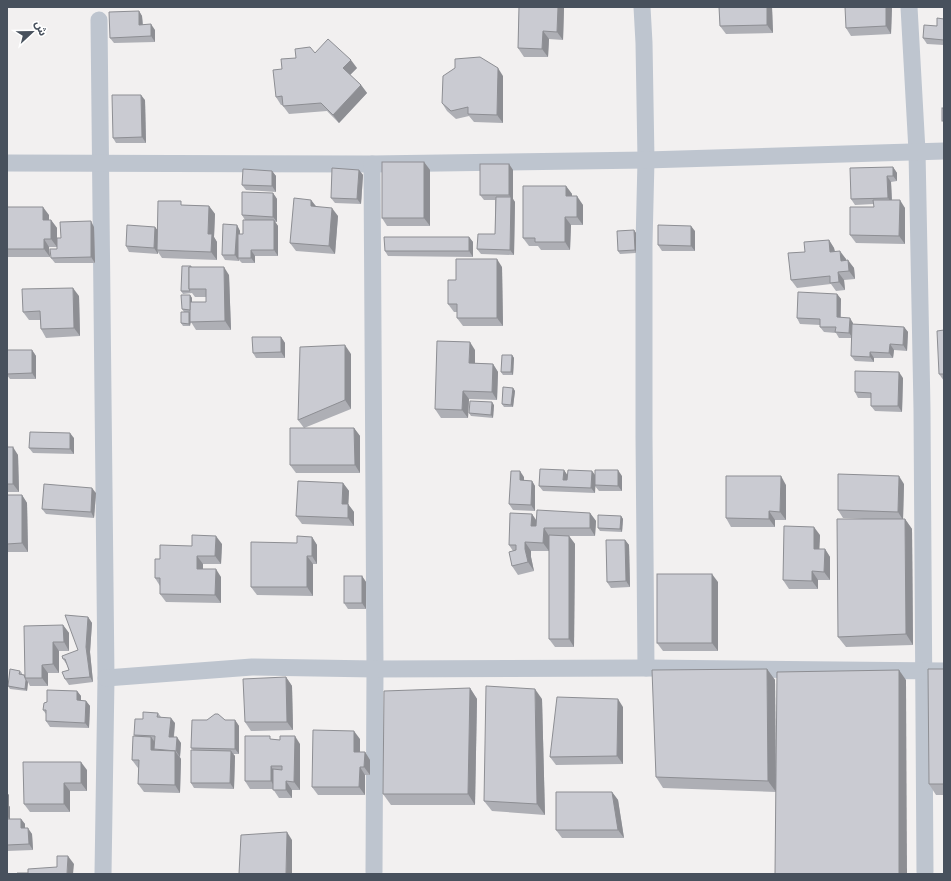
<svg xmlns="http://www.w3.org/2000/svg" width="951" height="881" font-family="Inter,'Noto Sans Arabic',sans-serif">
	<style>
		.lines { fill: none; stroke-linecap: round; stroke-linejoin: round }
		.minor { stroke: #bec5cf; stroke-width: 17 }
		.wall { fill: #aeafb5 }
		.shaded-wall { fill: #8d8e93 }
		.building { fill: #cacbd2; stroke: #8d8e93 }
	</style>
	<rect width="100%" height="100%" fill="#f2f0f0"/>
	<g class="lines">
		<g class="minor">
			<path d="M 642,7 L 644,43 L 646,160 L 644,244 L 644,436 L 646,668"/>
			<path d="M 909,7 L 917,151 L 922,409 L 925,872"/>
			<path d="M 99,20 L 106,678 L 103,874"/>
			<path d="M 7,163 L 372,164 L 646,160 L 944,151"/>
			<path d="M 372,164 L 375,669 L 374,872"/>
			<path d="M 106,678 L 252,667 L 375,669 L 646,668 L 944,671"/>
		</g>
	</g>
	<g class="wall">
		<path d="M 519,7 L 563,7 L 564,8 L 563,40 L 549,39 L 548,57 L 524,57 L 518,48 Z"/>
		<path d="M 719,7 L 772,7 L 773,33 L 726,34 L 720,26 Z"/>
		<path d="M 892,7 L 891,34 L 851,36 L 846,28 Z"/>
		<path d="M 139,11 L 142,16 L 143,25 L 155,30 L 155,42 L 114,43 L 110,38 Z"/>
		<path d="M 944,19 L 944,45 L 927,44 L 923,38 Z"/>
		<path d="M 315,53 L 357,68 L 350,75 L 361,85 L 367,93 L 339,123 L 327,111 L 289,114 L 283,106 L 283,105 L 281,105 L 276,97 L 282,69 L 296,58 Z"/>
		<path d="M 503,76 L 503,123 L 474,122 L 469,116 L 456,119 L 447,111 L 442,103 Z"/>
		<path d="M 145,100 L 146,143 L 116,143 L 113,138 Z"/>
		<path d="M 424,162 L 430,170 L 430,226 L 387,226 L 382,218 Z"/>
		<path d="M 509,164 L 513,170 L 513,199 L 515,202 L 514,255 L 481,254 L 477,249 L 495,234 L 495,200 L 484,200 L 480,195 Z"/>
		<path d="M 893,167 L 897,173 L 897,181 L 891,182 L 892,200 L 905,208 L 905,244 L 856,243 L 850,235 L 874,207 L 874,204 L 855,205 L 851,199 Z"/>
		<path d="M 359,170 L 363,175 L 361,204 L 335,203 L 331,198 Z"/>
		<path d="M 272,171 L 276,176 L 276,192 L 246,190 L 242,185 Z"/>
		<path d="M 566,186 L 572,194 L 572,196 L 583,205 L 583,225 L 571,225 L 570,250 L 541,250 L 538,246 L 529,246 L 523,238 Z"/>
		<path d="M 273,193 L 277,199 L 277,222 L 275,222 L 278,226 L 278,256 L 255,256 L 255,263 L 242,263 L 239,260 L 239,261 L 225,260 L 222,255 L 237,225 L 240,231 L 240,234 L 243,234 L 245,220 L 242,215 Z"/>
		<path d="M 311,200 L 316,206 L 338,216 L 335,254 L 296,251 L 290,243 Z"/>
		<path d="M 184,205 L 209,206 L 215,214 L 214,237 L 217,242 L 217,260 L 162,258 L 158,252 L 158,254 L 129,252 L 126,246 L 155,227 L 157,230 Z"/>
		<path d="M 7,207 L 49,215 L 49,220 L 51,220 L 57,228 L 57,238 L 61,238 L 94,227 L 95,263 L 55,263 L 51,258 L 57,249 L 57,247 L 49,247 L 50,257 L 7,257 Z"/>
		<path d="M 634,230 L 636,233 L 636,253 L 620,254 L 618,251 Z"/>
		<path d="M 695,231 L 695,251 L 662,251 L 658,245 Z"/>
		<path d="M 469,237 L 473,242 L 473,257 L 388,256 L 385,251 Z"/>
		<path d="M 829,240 L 834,248 L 835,251 L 846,259 L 846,260 L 854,268 L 855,279 L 844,280 L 845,290 L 836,291 L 831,284 L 797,288 L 791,280 L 805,252 Z"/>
		<path d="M 192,267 L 229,275 L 231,330 L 196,330 L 191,322 L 190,326 L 183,326 L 181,323 L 184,312 L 182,309 L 190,295 L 192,298 L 192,302 L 206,302 L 206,297 L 195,297 L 192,293 L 183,294 L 181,291 Z"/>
		<path d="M 502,267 L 503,326 L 463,326 L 457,318 L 457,312 L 454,312 L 448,304 L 456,280 Z"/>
		<path d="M 837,294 L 841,299 L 841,317 L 853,323 L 853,324 L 904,327 L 908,332 L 907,351 L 894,350 L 893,358 L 874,358 L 874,362 L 855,361 L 851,356 L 852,338 L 839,338 L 836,333 L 824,332 L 820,327 L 820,325 L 800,324 L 797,318 Z"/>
		<path d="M 79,296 L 80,336 L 46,338 L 41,329 L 40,320 L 29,320 L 23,312 Z"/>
		<path d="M 944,330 L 944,381 L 939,374 Z"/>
		<path d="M 281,337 L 285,343 L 285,358 L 256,358 L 253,353 Z"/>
		<path d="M 7,350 L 32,350 L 36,356 L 36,379 L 10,379 L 7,375 Z"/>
		<path d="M 475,350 L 475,363 L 493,364 L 498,372 L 497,400 L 469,399 L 468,418 L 441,418 L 435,409 Z"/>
		<path d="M 351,354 L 351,409 L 304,428 L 298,420 Z"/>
		<path d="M 512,355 L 514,358 L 513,375 L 503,375 L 501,372 Z"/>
		<path d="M 903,378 L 902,412 L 875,411 L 871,406 L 871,398 L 858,398 L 855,392 Z"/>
		<path d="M 513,388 L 515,391 L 513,407 L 504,407 L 502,404 Z"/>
		<path d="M 494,405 L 493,418 L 471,416 L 469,413 Z"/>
		<path d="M 354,428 L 360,436 L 360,473 L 296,473 L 290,465 Z"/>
		<path d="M 74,438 L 74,454 L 33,453 L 29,448 Z"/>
		<path d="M 7,447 L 18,455 L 19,492 L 7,492 Z"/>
		<path d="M 564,470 L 567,475 L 622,476 L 622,491 L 599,491 L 595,486 L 595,493 L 543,491 L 539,486 Z"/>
		<path d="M 524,477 L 524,480 L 532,481 L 535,486 L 535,511 L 513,510 L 509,504 Z"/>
		<path d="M 343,483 L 349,491 L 348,504 L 354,512 L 354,526 L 302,524 L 296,516 Z"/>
		<path d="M 904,484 L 903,519 L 905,519 L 912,529 L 913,645 L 846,647 L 838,637 L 864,519 L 843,518 L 838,510 Z"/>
		<path d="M 786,485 L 786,520 L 775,520 L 775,527 L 731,527 L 726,518 Z"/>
		<path d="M 96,493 L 94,518 L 46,514 L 42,509 Z"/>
		<path d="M 7,495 L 22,495 L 27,503 L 28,552 L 7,552 Z"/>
		<path d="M 590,513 L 596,521 L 595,536 L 569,536 L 575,544 L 574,647 L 555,647 L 549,639 L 549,538 L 549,551 L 531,551 L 531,557 L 534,571 L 518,575 L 512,566 L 513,551 L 509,545 L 532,514 L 537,521 Z"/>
		<path d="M 621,516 L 623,519 L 622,532 L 600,531 L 598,528 Z"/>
		<path d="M 820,535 L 819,549 L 825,549 L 830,557 L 830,580 L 818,580 L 818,589 L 789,589 L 783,580 Z"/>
		<path d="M 312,537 L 317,545 L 317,564 L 313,564 L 313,596 L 257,595 L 251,587 L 297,543 Z"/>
		<path d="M 625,540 L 629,545 L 630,587 L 611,588 L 607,582 Z"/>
		<path d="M 222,544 L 221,564 L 203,564 L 203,569 L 221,577 L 221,603 L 166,602 L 160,594 L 160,586 L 155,578 L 160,559 L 192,546 Z"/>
		<path d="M 362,576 L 366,582 L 366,609 L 348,609 L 344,603 Z"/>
		<path d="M 718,582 L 718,651 L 663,651 L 657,643 Z"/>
		<path d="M 88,617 L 92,623 L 90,652 L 93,682 L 69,685 L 65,679 L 69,670 L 67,665 L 63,659 L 78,650 Z"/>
		<path d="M 63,625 L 69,633 L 69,651 L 59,651 L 59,673 L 48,673 L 48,686 L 30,686 L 28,682 L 27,691 L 10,689 L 8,686 L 20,671 L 22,673 L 22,674 L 24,675 Z"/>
		<path d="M 767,669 L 775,680 L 776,792 L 663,788 L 656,777 Z"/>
		<path d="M 944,669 L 944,795 L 936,795 L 929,784 Z"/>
		<path d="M 286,677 L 292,686 L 293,730 L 251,731 L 245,722 Z"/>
		<path d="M 470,688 L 477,699 L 475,805 L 391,805 L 383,794 Z"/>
		<path d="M 77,691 L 81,696 L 81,700 L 86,701 L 90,706 L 89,728 L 50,727 L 46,721 L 46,714 L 43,710 Z"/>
		<path d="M 542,699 L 545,815 L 492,811 L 484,801 Z"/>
		<path d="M 623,707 L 623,764 L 556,765 L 550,757 Z"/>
		<path d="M 158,713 L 161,717 L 175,723 L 174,737 L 181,743 L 180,757 L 181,759 L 180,793 L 144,792 L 138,784 L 138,768 L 132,760 L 136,737 L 134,735 L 143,719 Z"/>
		<path d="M 225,720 L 235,720 L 239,726 L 239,754 L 233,754 L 235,756 L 234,789 L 194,788 L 191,783 L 193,750 L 191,748 Z"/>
		<path d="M 272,739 L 300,744 L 300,790 L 292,790 L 292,798 L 279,798 L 273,789 L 250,789 L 245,781 Z"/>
		<path d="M 360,739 L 360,752 L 365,752 L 370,760 L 370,775 L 365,775 L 365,795 L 318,795 L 312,787 Z"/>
		<path d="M 87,770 L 87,791 L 70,791 L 70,812 L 30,812 L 24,804 Z"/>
		<path d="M 612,792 L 618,800 L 624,838 L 562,838 L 556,830 Z"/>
		<path d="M 7,793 L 9,795 L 9,806 L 10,807 L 10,819 L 21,819 L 25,824 L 25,828 L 32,834 L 33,850 L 7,851 Z"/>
	</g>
	<g class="shaded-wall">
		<path d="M 558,7 L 563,7 L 564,8 L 563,40 L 557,32 Z"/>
		<path d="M 767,7 L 772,7 L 773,33 L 767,25 Z"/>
		<path d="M 886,7 L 892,7 L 891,34 L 886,26 Z"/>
		<path d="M 139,11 L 142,16 L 143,30 L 139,25 Z"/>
		<path d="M 151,24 L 155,30 L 155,42 L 151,36 Z"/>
		<path d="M 543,31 L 549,39 L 548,57 L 542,49 Z"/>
		<path d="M 351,60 L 357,68 L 349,76 L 343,68 Z"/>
		<path d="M 498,68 L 503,76 L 503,123 L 497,115 Z"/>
		<path d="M 361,85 L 367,93 L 339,123 L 333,115 Z"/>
		<path d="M 141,95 L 145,100 L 146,143 L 142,137 Z"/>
		<path d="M 424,162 L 430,170 L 430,226 L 424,218 Z"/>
		<path d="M 509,164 L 513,170 L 513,199 L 515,202 L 514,255 L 510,250 L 511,198 L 509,195 Z"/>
		<path d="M 893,167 L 897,173 L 897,181 L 893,176 Z"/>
		<path d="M 359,170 L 363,175 L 361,204 L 357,199 Z"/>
		<path d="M 272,171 L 276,176 L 276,192 L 272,186 Z"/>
		<path d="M 887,176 L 891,182 L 892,204 L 888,198 Z"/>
		<path d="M 566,186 L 572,194 L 572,205 L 566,196 Z"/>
		<path d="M 273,193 L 277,199 L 277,222 L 273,217 Z"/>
		<path d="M 577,196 L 583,205 L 583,225 L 577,217 Z"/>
		<path d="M 311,200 L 317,208 L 311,206 Z"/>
		<path d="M 900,200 L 905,208 L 905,244 L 899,236 Z"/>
		<path d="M 209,206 L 215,214 L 214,237 L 217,242 L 217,260 L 211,252 L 208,234 Z"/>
		<path d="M 43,207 L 49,215 L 49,228 L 43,220 Z"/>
		<path d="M 332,208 L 338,216 L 335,254 L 329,246 Z"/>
		<path d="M 565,217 L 571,225 L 570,250 L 565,242 Z"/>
		<path d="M 51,220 L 57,228 L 57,247 L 51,239 Z"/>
		<path d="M 274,220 L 278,226 L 278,256 L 274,250 Z"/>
		<path d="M 91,221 L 94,227 L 95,263 L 91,257 Z"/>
		<path d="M 237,225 L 240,231 L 239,258 L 238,258 L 239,261 L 235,255 Z"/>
		<path d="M 691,226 L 695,231 L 695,251 L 691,246 Z"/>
		<path d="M 155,227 L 159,232 L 157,250 L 158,252 L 158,254 L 154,248 Z"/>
		<path d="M 634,230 L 636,233 L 636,253 L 635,250 Z"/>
		<path d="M 469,237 L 473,242 L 473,257 L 469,251 Z"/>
		<path d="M 44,239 L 49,247 L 50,257 L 44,249 Z"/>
		<path d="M 829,240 L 834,248 L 836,260 L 830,252 Z"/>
		<path d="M 251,250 L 255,256 L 255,263 L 251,258 Z"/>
		<path d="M 840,251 L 846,259 L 847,269 L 841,261 Z"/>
		<path d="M 497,259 L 502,267 L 503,326 L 497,318 Z"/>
		<path d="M 848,260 L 854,268 L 855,279 L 849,271 Z"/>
		<path d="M 224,267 L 229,275 L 231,330 L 225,321 Z"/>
		<path d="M 838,272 L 844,280 L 845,290 L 839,282 Z"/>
		<path d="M 73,288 L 79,296 L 80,336 L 74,328 Z"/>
		<path d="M 837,294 L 841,299 L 840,323 L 837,317 Z"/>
		<path d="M 190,295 L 192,298 L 192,312 L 190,310 Z"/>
		<path d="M 189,312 L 191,315 L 190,326 L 189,324 Z"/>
		<path d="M 850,318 L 853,323 L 853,338 L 849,333 Z"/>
		<path d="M 904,327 L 908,332 L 907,351 L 903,345 Z"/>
		<path d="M 281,337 L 285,343 L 285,358 L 281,352 Z"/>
		<path d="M 470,342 L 475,350 L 475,371 L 469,363 Z"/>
		<path d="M 890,344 L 894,350 L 893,358 L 889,353 Z"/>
		<path d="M 345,345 L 351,354 L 351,409 L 345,400 Z"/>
		<path d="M 32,350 L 36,356 L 36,379 L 32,373 Z"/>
		<path d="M 870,352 L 874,358 L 874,362 L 870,357 Z"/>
		<path d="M 512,355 L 514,358 L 513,375 L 511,372 Z"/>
		<path d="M 493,364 L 498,372 L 497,400 L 492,392 Z"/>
		<path d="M 899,372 L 903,378 L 902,412 L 898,406 Z"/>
		<path d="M 513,388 L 515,391 L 513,407 L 511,405 Z"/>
		<path d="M 463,391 L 469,399 L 468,418 L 462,410 Z"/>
		<path d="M 492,402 L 494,405 L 493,418 L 491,415 Z"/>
		<path d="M 354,428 L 360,436 L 360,473 L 355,465 Z"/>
		<path d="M 70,433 L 74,438 L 74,454 L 70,449 Z"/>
		<path d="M 13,447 L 18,455 L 19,492 L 13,484 Z"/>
		<path d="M 564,470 L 568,476 L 567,486 L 563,480 Z"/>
		<path d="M 618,470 L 622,476 L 622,491 L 618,486 Z"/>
		<path d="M 520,471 L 524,477 L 524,486 L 520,480 Z"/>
		<path d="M 592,471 L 596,476 L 595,493 L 591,488 Z"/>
		<path d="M 781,476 L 786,485 L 786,520 L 780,512 Z"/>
		<path d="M 899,476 L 904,484 L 903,520 L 898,512 Z"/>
		<path d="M 532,481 L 535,486 L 535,511 L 531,505 Z"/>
		<path d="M 343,483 L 349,491 L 348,512 L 342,504 Z"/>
		<path d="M 92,488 L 96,493 L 94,518 L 91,512 Z"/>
		<path d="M 22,495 L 27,503 L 28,552 L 22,543 Z"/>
		<path d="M 348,504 L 354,512 L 354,526 L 348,518 Z"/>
		<path d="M 769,511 L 775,520 L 775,527 L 769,519 Z"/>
		<path d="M 590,513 L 596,521 L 595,536 L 590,528 Z"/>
		<path d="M 532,514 L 537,522 L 537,534 L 531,526 Z"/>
		<path d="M 621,516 L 623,519 L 622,532 L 620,529 Z"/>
		<path d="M 905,519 L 912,529 L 913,645 L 906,634 Z"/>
		<path d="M 814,527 L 820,535 L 819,557 L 814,549 Z"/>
		<path d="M 544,528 L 549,536 L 549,551 L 543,543 Z"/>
		<path d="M 216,536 L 222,544 L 221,564 L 215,556 Z"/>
		<path d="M 569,536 L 575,544 L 574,647 L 569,639 Z"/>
		<path d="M 312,537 L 317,545 L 317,564 L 312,556 Z"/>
		<path d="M 625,540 L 629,545 L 630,587 L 626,581 Z"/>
		<path d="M 525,542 L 531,551 L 531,557 L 534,571 L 528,562 L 525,549 Z"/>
		<path d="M 825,549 L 830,557 L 830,580 L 824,572 Z"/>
		<path d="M 197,556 L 203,564 L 203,577 L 197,569 Z"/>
		<path d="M 307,556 L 313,564 L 313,596 L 307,587 Z"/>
		<path d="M 216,569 L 221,577 L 221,603 L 215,595 Z"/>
		<path d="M 812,571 L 818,580 L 818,589 L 812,581 Z"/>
		<path d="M 712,574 L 718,582 L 718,651 L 712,643 Z"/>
		<path d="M 362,576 L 366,582 L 366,609 L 362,603 Z"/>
		<path d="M 88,617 L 92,623 L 90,652 L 93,682 L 90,677 L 86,647 Z"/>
		<path d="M 63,625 L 69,633 L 69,651 L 64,642 Z"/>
		<path d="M 53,642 L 59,651 L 59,673 L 53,664 Z"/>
		<path d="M 42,665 L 48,673 L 48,686 L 42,678 Z"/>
		<path d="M 767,669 L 775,680 L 776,792 L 768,781 Z"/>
		<path d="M 899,670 L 906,680 L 907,874 L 899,874 Z"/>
		<path d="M 286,677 L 292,686 L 293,730 L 287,722 Z"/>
		<path d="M 26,680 L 28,682 L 27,691 L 25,689 Z"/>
		<path d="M 470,688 L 477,699 L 475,805 L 468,794 Z"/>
		<path d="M 535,689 L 542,699 L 545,815 L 537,804 Z"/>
		<path d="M 77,691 L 81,696 L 81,706 L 77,700 Z"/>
		<path d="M 618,699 L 623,707 L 623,764 L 617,756 Z"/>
		<path d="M 86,701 L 90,706 L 89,728 L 85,723 Z"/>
		<path d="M 171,718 L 175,723 L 173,743 L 169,737 Z"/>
		<path d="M 235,720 L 239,726 L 239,754 L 235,749 Z"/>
		<path d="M 354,731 L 360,739 L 360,760 L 354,752 Z"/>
		<path d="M 295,736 L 300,744 L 300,790 L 294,782 Z"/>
		<path d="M 151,737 L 157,745 L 154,749 L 157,753 L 151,750 Z"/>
		<path d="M 177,737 L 181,743 L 180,757 L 176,751 Z"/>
		<path d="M 175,751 L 181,759 L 180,793 L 175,785 Z"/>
		<path d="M 231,751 L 235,756 L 234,789 L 230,783 Z"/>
		<path d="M 365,752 L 370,760 L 370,775 L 364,767 Z"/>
		<path d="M 81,762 L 87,770 L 87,791 L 81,783 Z"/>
		<path d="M 271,766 L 276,774 L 276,789 L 271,781 Z"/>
		<path d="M 360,767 L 365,775 L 365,795 L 359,787 Z"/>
		<path d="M 286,781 L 292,790 L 292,798 L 286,790 Z"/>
		<path d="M 64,783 L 70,791 L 70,812 L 64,804 Z"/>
		<path d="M 612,792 L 618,800 L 624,838 L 618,830 Z"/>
		<path d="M 7,793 L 9,795 L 9,806 L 7,803 Z"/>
		<path d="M 7,803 L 10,807 L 10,820 L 7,816 Z"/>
		<path d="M 21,819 L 25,824 L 25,834 L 21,828 Z"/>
		<path d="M 28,828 L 32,834 L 33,850 L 29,844 Z"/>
		<path d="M 287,832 L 292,840 L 292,874 L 286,874 Z"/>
		<path d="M 68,856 L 74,864 L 73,874 L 67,874 Z"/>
	</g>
	<g class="building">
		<path d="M 519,7 L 558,7 L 557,32 L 543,31 L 542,49 L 518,48 Z"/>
		<path d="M 719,7 L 767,7 L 767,25 L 720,26 Z"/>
		<path d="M 845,7 L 886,7 L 886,26 L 846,28 Z"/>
		<path d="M 139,11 L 139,25 L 151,24 L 151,36 L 110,38 L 109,12 Z"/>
		<path d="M 937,18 L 944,19 L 944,40 L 923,38 L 924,25 L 937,26 Z"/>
		<path d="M 328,39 L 351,60 L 343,68 L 361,85 L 333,115 L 321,103 L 283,106 L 282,96 L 276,97 L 273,70 L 282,69 L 281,59 L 296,58 L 295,49 L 310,47 L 315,53 Z"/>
		<path d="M 480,57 L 498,68 L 497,115 L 468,114 L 468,107 L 451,111 L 442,103 L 443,76 L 455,68 L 455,59 Z"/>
		<path d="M 112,95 L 141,95 L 142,137 L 113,138 Z"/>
		<rect x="942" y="108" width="2" height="13"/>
		<rect x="382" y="162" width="42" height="56"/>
		<rect x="480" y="164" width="29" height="31"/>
		<path d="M 893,167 L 893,176 L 887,176 L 888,198 L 851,199 L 850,168 Z"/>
		<path d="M 332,168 L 359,170 L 357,199 L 331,198 Z"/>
		<path d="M 243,169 L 272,171 L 272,186 L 242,185 Z"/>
		<path d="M 523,186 L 566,186 L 566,196 L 577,196 L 577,217 L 565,217 L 565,242 L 535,242 L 535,238 L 523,238 Z"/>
		<path d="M 242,192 L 273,193 L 273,217 L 242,215 Z"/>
		<path d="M 496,197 L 511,197 L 510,250 L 477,249 L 478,234 L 495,234 Z"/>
		<path d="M 294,198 L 311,200 L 311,206 L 332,208 L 329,246 L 290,243 Z"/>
		<path d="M 873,200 L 900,200 L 899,236 L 850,235 L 850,207 L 874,207 Z"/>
		<path d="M 158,201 L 181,201 L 181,205 L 209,206 L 208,234 L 212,234 L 211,252 L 157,250 Z"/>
		<path d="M 7,207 L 43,207 L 43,220 L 51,220 L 51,239 L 44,239 L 44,249 L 7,249 Z"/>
		<path d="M 243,220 L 274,220 L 274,250 L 251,250 L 251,258 L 238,258 L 238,234 L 243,234 Z"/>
		<path d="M 91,221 L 91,257 L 51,258 L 50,249 L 57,249 L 57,238 L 61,238 L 60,222 Z"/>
		<path d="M 223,224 L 237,225 L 235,255 L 222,255 Z"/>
		<path d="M 127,225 L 155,227 L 154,248 L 126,246 Z"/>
		<path d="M 658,225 L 691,226 L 691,246 L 658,245 Z"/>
		<path d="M 634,230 L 635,250 L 618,251 L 617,231 Z"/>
		<path d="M 384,237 L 469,237 L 469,251 L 385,251 Z"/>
		<path d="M 829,240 L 830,252 L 840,251 L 841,261 L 848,260 L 849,271 L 838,272 L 839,282 L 830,283 L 830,276 L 791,280 L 788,253 L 805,252 L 804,242 Z"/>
		<path d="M 456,259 L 497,259 L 497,318 L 457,318 L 457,304 L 448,304 L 448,280 L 456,280 Z"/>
		<path d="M 182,266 L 191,266 L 191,267 L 189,267 L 189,289 L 190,291 L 181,291 Z"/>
		<path d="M 189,267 L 224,267 L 225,321 L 190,322 L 190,302 L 206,302 L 206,289 L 189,289 Z"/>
		<path d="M 73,288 L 74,328 L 41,329 L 40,311 L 23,312 L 22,289 Z"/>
		<path d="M 798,292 L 837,294 L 837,317 L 850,318 L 849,333 L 835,332 L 836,327 L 820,327 L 820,319 L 797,318 Z"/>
		<path d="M 181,295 L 190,295 L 190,310 L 182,309 Z"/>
		<path d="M 181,312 L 189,312 L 189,324 L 181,323 Z"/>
		<path d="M 852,324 L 904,327 L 903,345 L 890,344 L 889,353 L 870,352 L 870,357 L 851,356 Z"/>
		<path d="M 944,330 L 944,374 L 939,374 L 937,331 Z"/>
		<path d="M 252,337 L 281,337 L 281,352 L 253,353 Z"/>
		<path d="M 437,341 L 470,342 L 469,363 L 493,364 L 492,392 L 463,391 L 462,410 L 435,409 Z"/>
		<path d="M 345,345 L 345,400 L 298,420 L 300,347 Z"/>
		<path d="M 7,350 L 32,350 L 32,373 L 7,374 Z"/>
		<path d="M 502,355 L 512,355 L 511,372 L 501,372 Z"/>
		<path d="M 855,371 L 899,372 L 898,406 L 871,406 L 871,393 L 855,392 Z"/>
		<path d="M 503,387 L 513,388 L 511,405 L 502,404 Z"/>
		<path d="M 470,401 L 492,402 L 491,415 L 469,413 Z"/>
		<path d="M 290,428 L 354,428 L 355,465 L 290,465 Z"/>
		<path d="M 30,432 L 70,433 L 70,449 L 29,448 Z"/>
		<rect x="7" y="447" width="6" height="37"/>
		<path d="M 540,469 L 564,470 L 563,480 L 567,480 L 568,470 L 592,471 L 591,488 L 539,486 Z"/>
		<path d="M 595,470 L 618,470 L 618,486 L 595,485 Z"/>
		<path d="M 511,471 L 520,471 L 520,480 L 532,481 L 531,505 L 509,504 Z"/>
		<path d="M 838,474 L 899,476 L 898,512 L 838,510 Z"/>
		<path d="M 726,476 L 781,476 L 780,512 L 769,511 L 769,519 L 726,518 Z"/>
		<path d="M 298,481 L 343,483 L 342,504 L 348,504 L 348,518 L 296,516 Z"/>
		<path d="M 44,484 L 92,488 L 91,512 L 42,509 Z"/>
		<path d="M 7,495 L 22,495 L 22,543 L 7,544 Z"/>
		<path d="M 537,510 L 590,513 L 590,528 L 544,528 L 543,543 L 525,542 L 525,549 L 528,562 L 512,566 L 509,552 L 516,550 L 516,545 L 509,545 L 510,513 L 532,514 L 531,526 L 536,526 Z"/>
		<path d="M 598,515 L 621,516 L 620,529 L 598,528 Z"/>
		<path d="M 837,519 L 905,519 L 906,634 L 838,637 Z"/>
		<path d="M 784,526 L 814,527 L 814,549 L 825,549 L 824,572 L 812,571 L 812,581 L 783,580 Z"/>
		<path d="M 192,535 L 216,536 L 215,556 L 197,556 L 197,569 L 216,569 L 215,595 L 160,594 L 160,578 L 155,578 L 155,559 L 160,559 L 160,545 L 192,546 Z"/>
		<path d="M 549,535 L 569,536 L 569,639 L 549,639 Z"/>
		<path d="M 297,536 L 312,537 L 312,556 L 307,556 L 307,587 L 251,587 L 251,542 L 297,543 Z"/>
		<path d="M 606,540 L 625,540 L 626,581 L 607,582 Z"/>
		<rect x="657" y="574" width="55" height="69"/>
		<rect x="344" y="576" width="18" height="27"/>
		<path d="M 65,615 L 88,617 L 86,647 L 90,677 L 65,679 L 62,672 L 69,670 L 65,659 L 63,659 L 62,656 L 78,650 Z"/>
		<path d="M 63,625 L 64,642 L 53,642 L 53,664 L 42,665 L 42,678 L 25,678 L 24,626 Z"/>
		<path d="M 10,669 L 20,671 L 19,674 L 24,675 L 25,678 L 26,680 L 25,689 L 8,686 Z"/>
		<path d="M 767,669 L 768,781 L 656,777 L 652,670 Z"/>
		<path d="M 928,669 L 944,669 L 944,784 L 929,784 Z"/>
		<path d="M 899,670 L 899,874 L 775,874 L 777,672 Z"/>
		<path d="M 286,677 L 287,722 L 245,722 L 243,679 Z"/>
		<path d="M 486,686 L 535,689 L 537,804 L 484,801 Z"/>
		<path d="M 470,688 L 468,794 L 383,794 L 384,691 Z"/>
		<path d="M 47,690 L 77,691 L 77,700 L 86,701 L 85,723 L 46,721 L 46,710 L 43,710 L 44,703 L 47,702 Z"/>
		<path d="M 557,697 L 618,699 L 617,756 L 550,757 Z"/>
		<path d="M 143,712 L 158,713 L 157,717 L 171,718 L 169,737 L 177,737 L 176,751 L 154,749 L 155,736 L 134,735 L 135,719 L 143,719 Z"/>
		<path d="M 215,714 L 218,714 L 225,720 L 235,720 L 235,749 L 191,748 L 192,720 L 207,720 Z"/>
		<path d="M 313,730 L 354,731 L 354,752 L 365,752 L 364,767 L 360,767 L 359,787 L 312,787 Z"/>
		<path d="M 133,736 L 151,737 L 151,750 L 175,751 L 175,785 L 138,784 L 139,760 L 132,760 Z"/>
		<path d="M 245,736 L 270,736 L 270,739 L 280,740 L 280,736 L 295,736 L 294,782 L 286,781 L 286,790 L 273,790 L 273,769 L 282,770 L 282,766 L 271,766 L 271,781 L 245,781 Z"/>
		<path d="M 191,750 L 231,751 L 230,783 L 191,783 Z"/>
		<path d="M 23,762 L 81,762 L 81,783 L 64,783 L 64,804 L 24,804 Z"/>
		<path d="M 556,792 L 612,792 L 618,830 L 556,830 Z"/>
		<path d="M 7,819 L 21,819 L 21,828 L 28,828 L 29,844 L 7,845 Z"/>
		<path d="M 287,832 L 286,874 L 239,874 L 241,835 Z"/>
		<path d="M 57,856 L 68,856 L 67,874 L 17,874 L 17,873 L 28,873 L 28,869 L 57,867 Z"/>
	</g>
	<rect width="951" height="881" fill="none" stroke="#48515d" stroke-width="16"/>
	<g transform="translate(32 32) rotate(68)" stroke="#ffffff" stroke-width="3" paint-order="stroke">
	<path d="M0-3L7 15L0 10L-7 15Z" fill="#48515d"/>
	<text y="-6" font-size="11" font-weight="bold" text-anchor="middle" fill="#48515d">ش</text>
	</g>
</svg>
